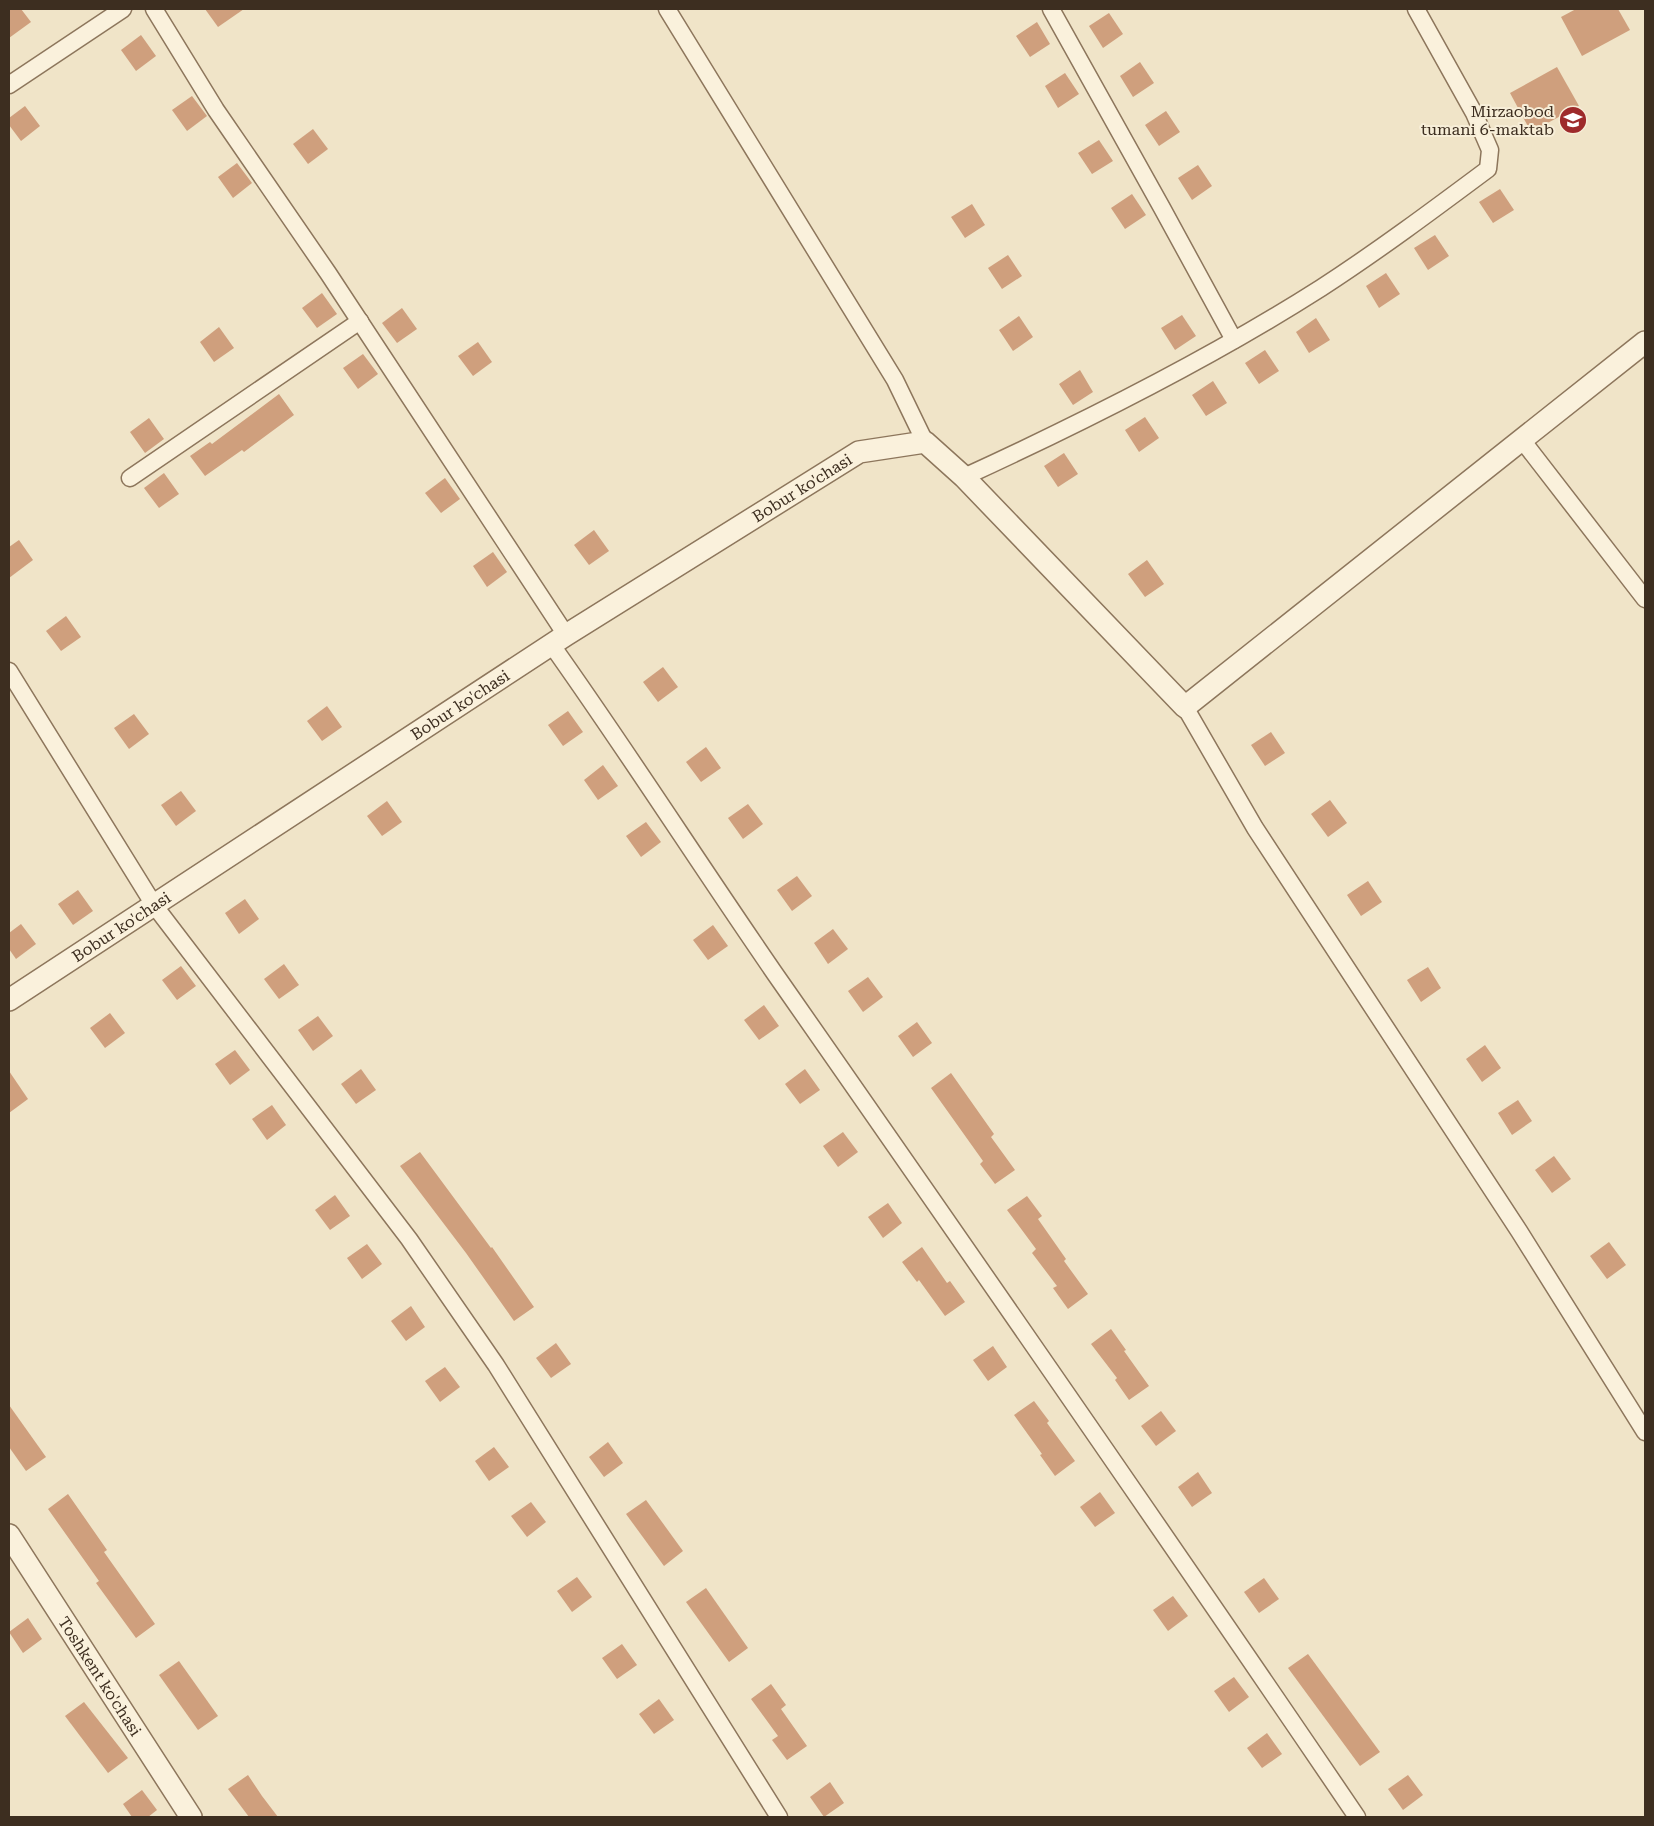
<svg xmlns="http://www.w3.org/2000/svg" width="1654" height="1826" font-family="'Roboto Serif',serif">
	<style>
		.building { fill: #cf9f7d }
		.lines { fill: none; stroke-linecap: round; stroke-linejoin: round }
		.minor-casing { stroke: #8d765c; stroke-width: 19 }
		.tertiary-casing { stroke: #8d765c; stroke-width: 24 }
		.minor { stroke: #faf1dc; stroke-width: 16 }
		.tertiary { stroke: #faf1dc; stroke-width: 21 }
		.labels { text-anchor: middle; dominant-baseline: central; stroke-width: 4; stroke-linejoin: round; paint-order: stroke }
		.poi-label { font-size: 16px; fill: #3d2e20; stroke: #f7eed8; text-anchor: end }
		.street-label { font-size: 16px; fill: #3d2e20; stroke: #f7eed8 }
	</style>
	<rect width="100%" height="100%" fill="#f0e4c8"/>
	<g class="building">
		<path d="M 9,9 L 21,9 L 31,22 L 9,38 Z"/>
		<path d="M 205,9 L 244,9 L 218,27 Z"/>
		<path d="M 1576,9 L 1618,9 L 1630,30 L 1582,56 L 1561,17 Z"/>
		<path d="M 1109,13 L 1123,34 L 1103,48 L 1089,26 Z"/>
		<path d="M 1037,22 L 1050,44 L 1030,57 L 1016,36 Z"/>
		<path d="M 141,35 L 156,56 L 136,71 L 121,50 Z"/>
		<path d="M 1140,62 L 1154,83 L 1133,97 L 1120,76 Z"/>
		<path d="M 1557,67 L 1579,106 L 1531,132 L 1510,93 Z"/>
		<path d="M 1065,73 L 1079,94 L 1058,108 L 1045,86 Z"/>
		<path d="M 192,96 L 207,116 L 187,131 L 172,110 Z"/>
		<path d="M 25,106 L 40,126 L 21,141 L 9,125 L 9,118 Z"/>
		<path d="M 1166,111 L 1180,132 L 1159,146 L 1145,125 Z"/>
		<path d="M 313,129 L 328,149 L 308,164 L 293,144 Z"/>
		<path d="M 1099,140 L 1113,161 L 1092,174 L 1078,153 Z"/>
		<path d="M 237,163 L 252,183 L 233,198 L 218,177 Z"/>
		<path d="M 1198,165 L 1212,186 L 1192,200 L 1178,178 Z"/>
		<path d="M 1500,189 L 1514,210 L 1493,223 L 1479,202 Z"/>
		<path d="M 1132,194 L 1146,215 L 1125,229 L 1111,208 Z"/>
		<path d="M 972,204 L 985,225 L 965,238 L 951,217 Z"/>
		<path d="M 1435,235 L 1449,256 L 1428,270 L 1414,248 Z"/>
		<path d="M 1008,255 L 1022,276 L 1002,289 L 988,268 Z"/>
		<path d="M 1386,273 L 1400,294 L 1379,308 L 1366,286 Z"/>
		<path d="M 322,293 L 337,314 L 317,328 L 302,308 Z"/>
		<path d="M 402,308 L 417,329 L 397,343 L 382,323 Z"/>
		<path d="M 1182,315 L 1196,336 L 1175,350 L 1161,328 Z"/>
		<path d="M 1019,316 L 1033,337 L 1013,351 L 999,330 Z"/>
		<path d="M 1316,318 L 1330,340 L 1309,353 L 1296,332 Z"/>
		<path d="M 219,327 L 234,348 L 214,362 L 200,342 Z"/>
		<path d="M 478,342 L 492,362 L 473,376 L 458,356 Z"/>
		<path d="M 1265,350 L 1279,371 L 1259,384 L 1245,363 Z"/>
		<path d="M 363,354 L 378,374 L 358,389 L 343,368 Z"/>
		<path d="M 1080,370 L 1093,392 L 1073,405 L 1059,384 Z"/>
		<path d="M 1213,381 L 1227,403 L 1206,416 L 1192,395 Z"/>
		<path d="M 279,394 L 294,415 L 244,452 L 242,450 L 205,476 L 190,456 L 210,442 L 212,444 Z"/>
		<path d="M 1145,417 L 1159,438 L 1139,452 L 1125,430 Z"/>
		<path d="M 149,418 L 164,439 L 145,453 L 130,432 Z"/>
		<path d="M 1064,453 L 1078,474 L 1058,487 L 1044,466 Z"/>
		<path d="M 164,473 L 179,494 L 159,508 L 144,488 Z"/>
		<path d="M 445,478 L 460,499 L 441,513 L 425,493 Z"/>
		<path d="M 594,530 L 609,551 L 589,565 L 574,545 Z"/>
		<path d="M 19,540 L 33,560 L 9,578 L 9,547 Z"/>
		<path d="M 493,552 L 507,572 L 487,587 L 473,566 Z"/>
		<path d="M 1147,560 L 1164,584 L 1145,597 L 1128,574 Z"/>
		<path d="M 66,616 L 81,637 L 61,651 L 46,631 Z"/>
		<path d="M 663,667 L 678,687 L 658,702 L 643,682 Z"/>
		<path d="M 327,706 L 342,727 L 322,741 L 307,721 Z"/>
		<path d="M 568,711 L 583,732 L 563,746 L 548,725 Z"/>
		<path d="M 134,714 L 149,734 L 129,749 L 114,728 Z"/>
		<path d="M 1271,732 L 1285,753 L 1265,766 L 1251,745 Z"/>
		<path d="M 706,747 L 721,768 L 701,782 L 686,762 Z"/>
		<path d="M 603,765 L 618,786 L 598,800 L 584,780 Z"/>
		<path d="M 181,791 L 196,811 L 176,826 L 161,805 Z"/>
		<path d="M 1330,800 L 1347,823 L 1328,837 L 1311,814 Z"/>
		<path d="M 387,801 L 402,822 L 382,836 L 367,816 Z"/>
		<path d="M 748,804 L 763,824 L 743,839 L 728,818 Z"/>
		<path d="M 646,822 L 661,842 L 641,857 L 626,836 Z"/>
		<path d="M 797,876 L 812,896 L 792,911 L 777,890 Z"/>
		<path d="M 1368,881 L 1382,902 L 1361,916 L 1347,895 Z"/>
		<path d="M 78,890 L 93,911 L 73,925 L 58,904 Z"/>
		<path d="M 245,899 L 259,919 L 239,934 L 225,913 Z"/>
		<path d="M 21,924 L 36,944 L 16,959 L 9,949 L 9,933 Z"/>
		<path d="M 713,925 L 728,946 L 708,960 L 693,940 Z"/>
		<path d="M 833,929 L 848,949 L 828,964 L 814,943 Z"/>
		<path d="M 284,964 L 299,985 L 279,999 L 264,979 Z"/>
		<path d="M 181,966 L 196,986 L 177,1000 L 162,980 Z"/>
		<path d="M 1428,967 L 1441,988 L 1421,1002 L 1407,980 Z"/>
		<path d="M 868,977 L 883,997 L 863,1012 L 848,991 Z"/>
		<path d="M 764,1005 L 779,1026 L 759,1040 L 744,1020 Z"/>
		<path d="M 110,1013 L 125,1033 L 105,1048 L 90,1028 Z"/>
		<path d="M 318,1016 L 333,1036 L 313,1051 L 298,1030 Z"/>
		<path d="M 917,1022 L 932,1043 L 913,1057 L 898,1036 Z"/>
		<path d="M 1485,1045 L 1501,1068 L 1482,1082 L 1466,1059 Z"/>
		<path d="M 235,1050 L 250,1070 L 230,1085 L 215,1064 Z"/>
		<path d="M 361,1069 L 376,1090 L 356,1104 L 341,1084 Z"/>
		<path d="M 805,1069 L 820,1090 L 800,1104 L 785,1084 Z"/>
		<path d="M 9,1071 L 28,1099 L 9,1113 Z"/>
		<path d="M 951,1073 L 994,1134 L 991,1137 L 1015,1170 L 995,1184 L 980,1164 L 983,1161 L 931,1088 Z"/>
		<path d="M 1518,1100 L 1532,1121 L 1512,1135 L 1498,1113 Z"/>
		<path d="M 272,1105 L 286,1125 L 267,1140 L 252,1119 Z"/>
		<path d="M 843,1132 L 858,1152 L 838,1167 L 823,1146 Z"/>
		<path d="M 420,1152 L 491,1248 L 492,1247 L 534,1307 L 514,1321 L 466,1253 L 400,1166 Z"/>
		<path d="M 1554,1156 L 1571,1179 L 1552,1193 L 1535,1170 Z"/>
		<path d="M 335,1195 L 350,1216 L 330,1230 L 315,1210 Z"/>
		<path d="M 1027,1196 L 1042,1216 L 1038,1219 L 1066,1259 L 1064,1261 L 1088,1294 L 1068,1309 L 1053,1288 L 1057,1286 L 1032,1253 L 1036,1249 L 1007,1210 Z"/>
		<path d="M 888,1203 L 902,1223 L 883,1238 L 868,1217 Z"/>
		<path d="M 1609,1242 L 1626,1265 L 1607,1279 L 1590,1256 Z"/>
		<path d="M 367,1244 L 382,1264 L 362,1279 L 347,1258 Z"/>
		<path d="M 922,1247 L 947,1283 L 950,1281 L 965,1302 L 945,1316 L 919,1280 L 917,1282 L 902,1262 Z"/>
		<path d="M 411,1306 L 425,1327 L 406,1341 L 391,1321 Z"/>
		<path d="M 1111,1329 L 1126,1350 L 1124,1351 L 1149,1386 L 1129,1400 L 1115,1380 L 1117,1378 L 1091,1344 Z"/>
		<path d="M 556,1343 L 571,1364 L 551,1378 L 536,1358 Z"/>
		<path d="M 993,1346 L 1007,1367 L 988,1381 L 973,1360 Z"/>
		<path d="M 445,1367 L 460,1387 L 440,1402 L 425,1381 Z"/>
		<path d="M 1034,1401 L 1049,1421 L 1047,1423 L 1075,1461 L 1055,1476 L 1040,1455 L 1042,1454 L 1014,1415 Z"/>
		<path d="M 9,1405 L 46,1457 L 26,1471 L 9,1447 Z"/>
		<path d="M 1161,1411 L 1176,1431 L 1156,1446 L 1141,1426 Z"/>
		<path d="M 608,1442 L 623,1463 L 604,1477 L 589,1457 Z"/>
		<path d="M 494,1447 L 509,1467 L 489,1481 L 475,1461 Z"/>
		<path d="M 1198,1472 L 1212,1493 L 1192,1507 L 1178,1487 Z"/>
		<path d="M 1100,1492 L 1115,1513 L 1095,1527 L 1080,1507 Z"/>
		<path d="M 68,1494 L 107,1550 L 104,1552 L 155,1624 L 136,1638 L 96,1583 L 99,1581 L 48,1509 Z"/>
		<path d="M 646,1500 L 683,1551 L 664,1566 L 626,1514 Z"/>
		<path d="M 531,1502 L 546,1522 L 527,1537 L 511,1516 Z"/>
		<path d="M 577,1577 L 592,1597 L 572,1612 L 557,1591 Z"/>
		<path d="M 1264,1578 L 1279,1599 L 1259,1613 L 1244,1592 Z"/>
		<path d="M 706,1588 L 748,1648 L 729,1662 L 686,1602 Z"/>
		<path d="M 1173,1596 L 1188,1616 L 1168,1631 L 1153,1610 Z"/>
		<path d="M 28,1618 L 42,1639 L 23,1653 L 9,1632 Z"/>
		<path d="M 622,1644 L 637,1665 L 617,1679 L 602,1658 Z"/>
		<path d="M 1308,1654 L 1380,1752 L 1360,1766 L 1288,1668 Z"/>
		<path d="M 179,1661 L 218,1716 L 198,1730 L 159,1675 Z"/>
		<path d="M 1234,1677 L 1249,1697 L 1229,1712 L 1214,1691 Z"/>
		<path d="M 771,1684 L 786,1705 L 781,1709 L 807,1746 L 787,1760 L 772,1740 L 778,1736 L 751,1699 Z"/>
		<path d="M 659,1699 L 674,1720 L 654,1734 L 639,1714 Z"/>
		<path d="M 84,1702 L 128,1758 L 108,1773 L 65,1716 Z"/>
		<path d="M 1267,1733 L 1282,1754 L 1262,1768 L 1247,1748 Z"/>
		<path d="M 248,1775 L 262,1796 L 278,1817 L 249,1817 L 228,1789 Z"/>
		<path d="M 1408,1775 L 1423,1795 L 1403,1810 L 1388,1789 Z"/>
		<path d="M 830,1782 L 844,1803 L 824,1817 L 810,1797 Z"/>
		<path d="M 142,1790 L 157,1810 L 148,1817 L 132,1817 L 123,1804 Z"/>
	</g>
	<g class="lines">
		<defs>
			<g id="minor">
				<path d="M 154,9 L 216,110 L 328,273 L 566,635"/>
				<path d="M 667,9 L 895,380 L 925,442"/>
				<path d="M 1051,9 L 1162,208 L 1234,340"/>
				<path d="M 9,85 L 123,9"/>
				<path d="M 1522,440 L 1645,599"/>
				<path d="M 964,477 C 1086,421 1208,360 1321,288 C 1378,251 1433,210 1488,169 L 1490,150 L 1474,113 L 1416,9"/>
				<path d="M 130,478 L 360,321"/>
				<path d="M 551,644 C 630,755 703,870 780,981 C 974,1259 1167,1537 1357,1817"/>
				<path d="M 9,671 L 154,905 L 409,1239 L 496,1365 L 779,1817"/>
				<path d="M 1185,707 L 1255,828 L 1519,1231 L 1645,1432"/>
			</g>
			<g id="tertiary">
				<path id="s1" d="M 9,1000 L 566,635 L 859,452 L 925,442 L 964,477 L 1185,707 L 1645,342"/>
				<path id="s2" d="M 9,1535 L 191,1817"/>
			</g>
		</defs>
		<use href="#minor" class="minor-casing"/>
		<use href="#tertiary" class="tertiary-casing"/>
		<use href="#minor" class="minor"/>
		<use href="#tertiary" class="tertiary"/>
	</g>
	<defs>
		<symbol id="school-disc" viewBox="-11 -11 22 22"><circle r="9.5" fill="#9e2a2b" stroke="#f7eed8"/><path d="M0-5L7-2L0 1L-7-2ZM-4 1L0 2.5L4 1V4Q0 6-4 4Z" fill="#fff"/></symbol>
	</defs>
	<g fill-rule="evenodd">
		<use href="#school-disc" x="1557" y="104" width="32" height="32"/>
	</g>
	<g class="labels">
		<g class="poi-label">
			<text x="1554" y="111">Mirzaobod<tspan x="1554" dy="18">tumani 6-maktab</tspan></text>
		</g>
		<g class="street-label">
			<text stroke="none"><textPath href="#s1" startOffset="944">Bobur ko'chasi</textPath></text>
			<text stroke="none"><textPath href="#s1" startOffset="539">Bobur ko'chasi</textPath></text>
			<text stroke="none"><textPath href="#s1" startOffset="134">Bobur ko'chasi</textPath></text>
			<text stroke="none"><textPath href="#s2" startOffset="168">Toshkent ko'chasi</textPath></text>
		</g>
	</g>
	<rect width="1654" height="1826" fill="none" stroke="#3d2e20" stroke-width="20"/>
</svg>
